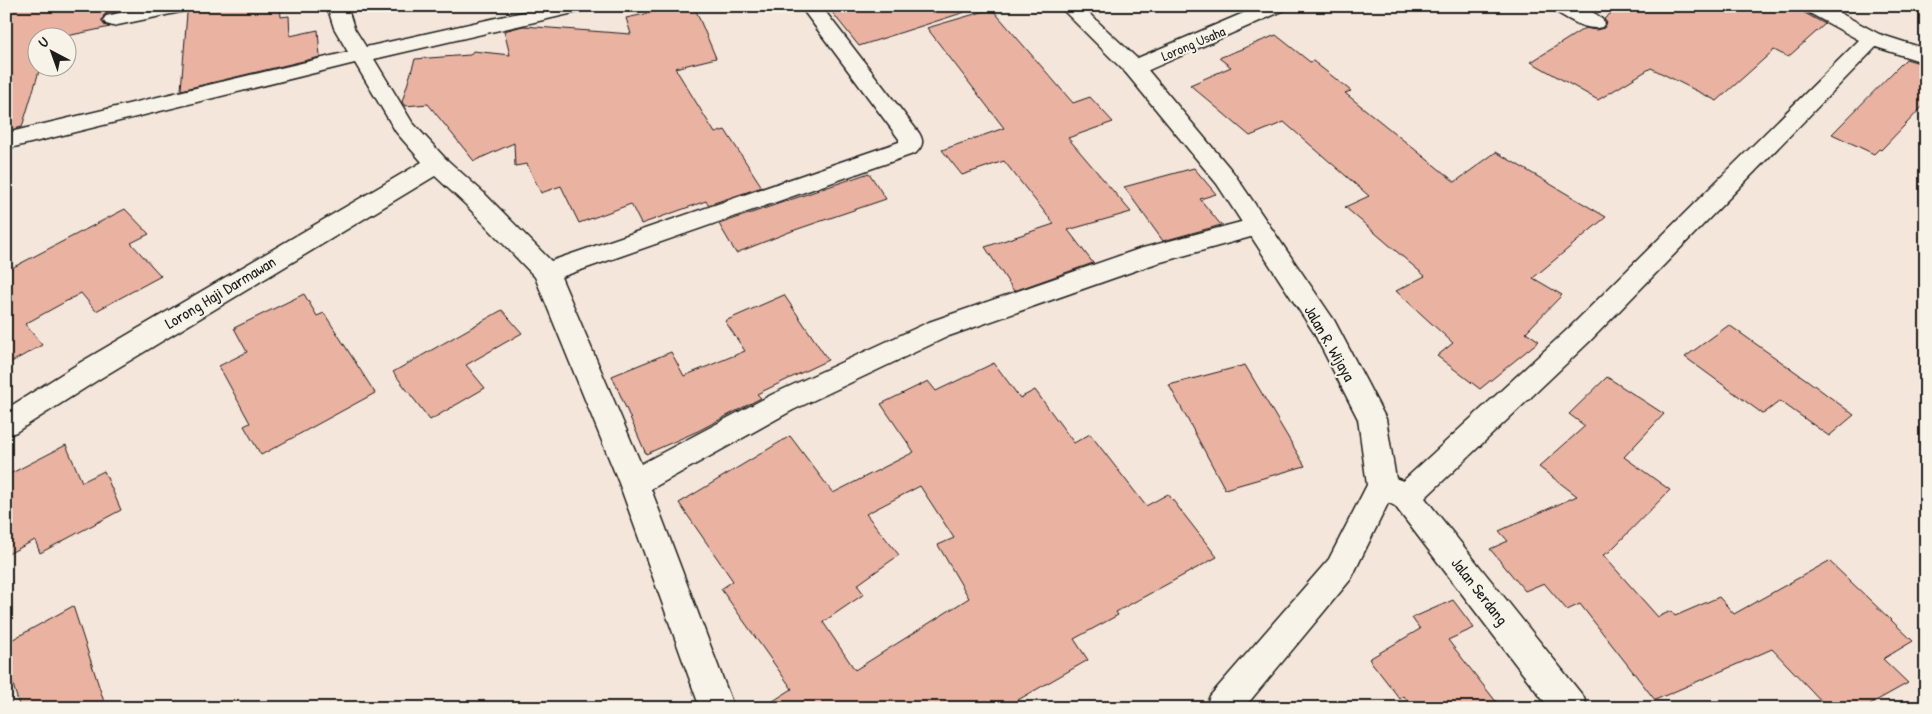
<svg xmlns="http://www.w3.org/2000/svg" width="1932" height="714" font-family="'Patrick Hand',sans-serif">
	<style>
		.building { fill: #eab2a1; stroke: #1c1c1c; fill-rule: evenodd }
		.lines { fill: none; stroke-linecap: round; stroke-linejoin: round }
		.street-casing { stroke: #1c1c1c; stroke-width: 3 }
		.secondary-casing { stroke: #1c1c1c; stroke-width: 3 }
		.street { fill: #f7f3e8; fill-rule: evenodd }
		.secondary { fill: #f7f3e8; fill-rule: evenodd }
		.labels { text-anchor: middle; dominant-baseline: central; stroke-width: 4; stroke-linejoin: round; paint-order: stroke }
		.far-street-label { font-size: 14px; fill: #1c1c1c; stroke: #f7f3e8 }
		.street-label { font-size: 16px; fill: #1c1c1c; stroke: #f7f3e8 }
	</style>
	<rect width="100%" height="100%" fill="#f4e6da"/>
	<filter id="ink" filterUnits="userSpaceOnUse"><feTurbulence type="fractalNoise" baseFrequency=".02" numOctaves="2"/><feDisplacementMap in="SourceGraphic" scale="10" xChannelSelector="R" yChannelSelector="G"/><feConvolveMatrix kernelMatrix="1 2 1 2 8 2 1 2 1" color-interpolation-filters="sRGB"/></filter>
	<g filter="url(#ink)">
		<g class="building">
			<path d="M 6,6 L 141,6 L 104,15 L 102,21 L 104,25 L 110,27 L 57,38 L 38,38 L 38,68 L 40,68 L 22,127 L 6,131 Z"/>
			<path d="M 195,6 L 280,6 L 281,17 L 289,16 L 290,36 L 318,30 L 320,57 L 181,90 L 187,13 L 192,11 Z"/>
			<path d="M 683,6 L 694,6 L 716,58 L 675,68 L 715,133 L 725,130 L 762,187 L 708,205 L 706,201 L 641,224 L 631,204 L 579,223 L 561,186 L 541,193 L 527,164 L 515,166 L 514,143 L 474,161 L 428,104 L 405,106 L 402,102 L 415,59 L 470,55 L 473,51 L 510,55 L 504,31 L 523,26 L 631,34 L 626,18 Z"/>
			<path d="M 827,6 L 964,6 L 965,12 L 859,46 Z"/>
			<path d="M 1620,6 L 1799,6 L 1803,12 L 1825,24 L 1788,57 L 1774,50 L 1717,101 L 1651,68 L 1598,100 L 1531,62 L 1585,28 L 1596,30 L 1604,28 L 1607,23 L 1604,19 Z"/>
			<path d="M 992,9 L 1073,103 L 1090,97 L 1113,122 L 1068,138 L 1131,212 L 1068,230 L 1093,263 L 1014,291 L 985,247 L 1054,224 L 1004,161 L 962,175 L 942,150 L 1004,128 L 927,28 Z"/>
			<path d="M 1276,35 L 1310,62 L 1313,61 L 1351,91 L 1345,93 L 1455,182 L 1496,152 L 1606,217 L 1533,278 L 1562,295 L 1526,332 L 1539,341 L 1480,389 L 1437,356 L 1453,343 L 1396,291 L 1425,276 L 1345,207 L 1369,196 L 1284,122 L 1250,136 L 1190,85 L 1231,67 L 1219,58 Z"/>
			<path d="M 1906,59 L 1926,65 L 1926,103 L 1881,150 L 1879,149 L 1874,154 L 1832,134 Z"/>
			<path d="M 1194,168 L 1216,194 L 1200,199 L 1221,225 L 1163,241 L 1124,187 Z"/>
			<path d="M 869,173 L 886,199 L 792,231 L 736,253 L 719,224 Z"/>
			<path d="M 125,209 L 149,234 L 131,243 L 161,276 L 96,311 L 81,293 L 25,324 L 42,345 L 6,365 L 6,271 Z"/>
			<path d="M 304,294 L 317,316 L 324,313 L 375,393 L 261,455 L 244,426 L 250,423 L 219,366 L 247,352 L 234,328 Z"/>
			<path d="M 784,295 L 828,360 L 757,394 L 761,398 L 698,431 L 646,454 L 612,376 L 671,352 L 684,376 L 745,351 L 725,321 Z"/>
			<path d="M 502,310 L 522,333 L 466,365 L 485,388 L 430,420 L 393,372 Z"/>
			<path d="M 1729,325 L 1807,380 L 1854,415 L 1829,436 L 1780,401 L 1763,414 L 1685,357 Z"/>
			<path d="M 994,363 L 1020,398 L 1035,390 L 1074,443 L 1090,434 L 1146,506 L 1168,494 L 1217,557 L 1116,612 L 1118,615 L 1074,639 L 1088,660 L 1004,708 L 762,708 L 792,689 L 721,589 L 733,581 L 679,503 L 790,436 L 833,493 L 914,452 L 881,404 L 928,381 L 936,391 ZM 920,486 L 954,538 L 938,545 L 969,598 L 855,670 L 823,622 L 864,594 L 857,585 L 899,555 L 866,514 Z"/>
			<path d="M 1245,365 L 1305,466 L 1225,489 L 1169,385 Z"/>
			<path d="M 1607,377 L 1664,414 L 1624,457 L 1670,490 L 1609,552 L 1603,555 L 1658,617 L 1671,611 L 1675,616 L 1719,597 L 1734,614 L 1829,561 L 1913,641 L 1883,659 L 1908,683 L 1863,708 L 1828,708 L 1772,649 L 1655,700 L 1580,604 L 1567,610 L 1544,583 L 1525,591 L 1490,549 L 1508,541 L 1499,531 L 1577,496 L 1539,467 L 1585,426 L 1569,414 Z"/>
			<path d="M 66,445 L 82,482 L 104,471 L 121,510 L 40,553 L 35,540 L 6,555 L 6,476 Z"/>
			<path d="M 1453,600 L 1474,628 L 1448,640 L 1501,708 L 1413,708 L 1404,696 L 1400,699 L 1369,659 L 1420,629 L 1412,618 Z"/>
			<path d="M 73,606 L 106,708 L 20,708 L 6,661 L 6,643 Z"/>
		</g>
		<g class="lines">
			<defs>
				<g id="street">
					<path d="M 151,6 L 193,6 L 190,10 L 113,26 L 106,24 L 103,20 L 106,16 Z"/>
					<path d="M 327,6 L 347,6 L 354,28 L 366,47 L 550,6 L 588,6 L 585,10 L 578,12 L 374,59 L 412,122 L 445,158 L 484,193 L 551,261 L 899,142 L 899,139 L 800,6 L 821,6 L 919,133 C 924,141 923,146 916,153 L 561,277 L 641,464 L 773,394 L 929,322 L 1139,249 L 1256,218 L 1265,221 L 1268,227 L 1265,233 L 1154,264 L 949,336 L 793,410 L 651,489 L 734,708 L 700,708 L 619,483 L 535,277 L 466,205 L 435,176 L 101,378 L 16,432 L 6,436 L 6,409 L 81,362 L 422,162 L 396,132 L 355,63 L 6,149 L 6,133 L 348,52 L 334,28 Z"/>
					<path d="M 1260,6 L 1288,6 L 1285,10 L 1142,73 L 1134,75 L 1126,73 L 1123,68 L 1126,63 Z"/>
					<path d="M 1550,6 C 1568,6 1594,6 1605,23 L 1602,27 C 1586,32 1567,18 1553,10 Z"/>
					<path d="M 1801,6 L 1827,6 L 1879,34 L 1926,49 L 1926,63 L 1876,47 L 1589,342 L 1425,498 L 1583,696 L 1588,708 L 1549,708 L 1395,506 L 1379,498 L 1375,489 L 1379,480 L 1390,476 L 1403,481 L 1569,328 L 1859,40 L 1804,10 Z"/>
				</g>
				<path id="secondary" d="M 1059,6 L 1081,6 L 1142,63 L 1233,172 L 1334,320 L 1386,419 L 1397,485 L 1351,579 L 1244,708 L 1205,708 L 1210,696 L 1329,559 L 1367,485 L 1358,419 L 1314,333 L 1217,184 L 1126,73 Z"/>
			</defs>
			<use href="#street" class="street-casing"/>
			<use href="#secondary" class="secondary-casing"/>
			<use href="#street" class="street"/>
			<use href="#secondary" class="secondary"/>
		</g>
	</g>
	<g class="labels">
		<g class="far-street-label">
			<text transform="translate(1193 43) rotate(-23)">Lorong Usaha</text>
		</g>
		<g class="street-label">
			<text transform="translate(220 292) rotate(-31)">Lorong Haji Darmawan</text>
			<text transform="translate(1330 343) rotate(60)">Jalan R. Wijaya</text>
			<text transform="translate(1480 591) rotate(52)">Jalan Serdang</text>
		</g>
	</g>
	<rect width="1932" height="714" fill="none" stroke="#f7f3e8" stroke-width="25"/>
	<rect x="12" y="12" width="1907" height="689" fill="none" stroke="#1c1c1c" stroke-width="2" filter="url(#ink)"/>
	<g transform="translate(52 52) rotate(319)"><circle r="24" fill="#f7f3e8" stroke="#9f9d96"/>
	<path d="M0-4L9 19L0 12L-9 19Z" fill="#1c1c1c"/>
	<text y="-8" font-size="14" font-weight="bold" text-anchor="middle" fill="#1c1c1c">U</text>
	</g>
</svg>
